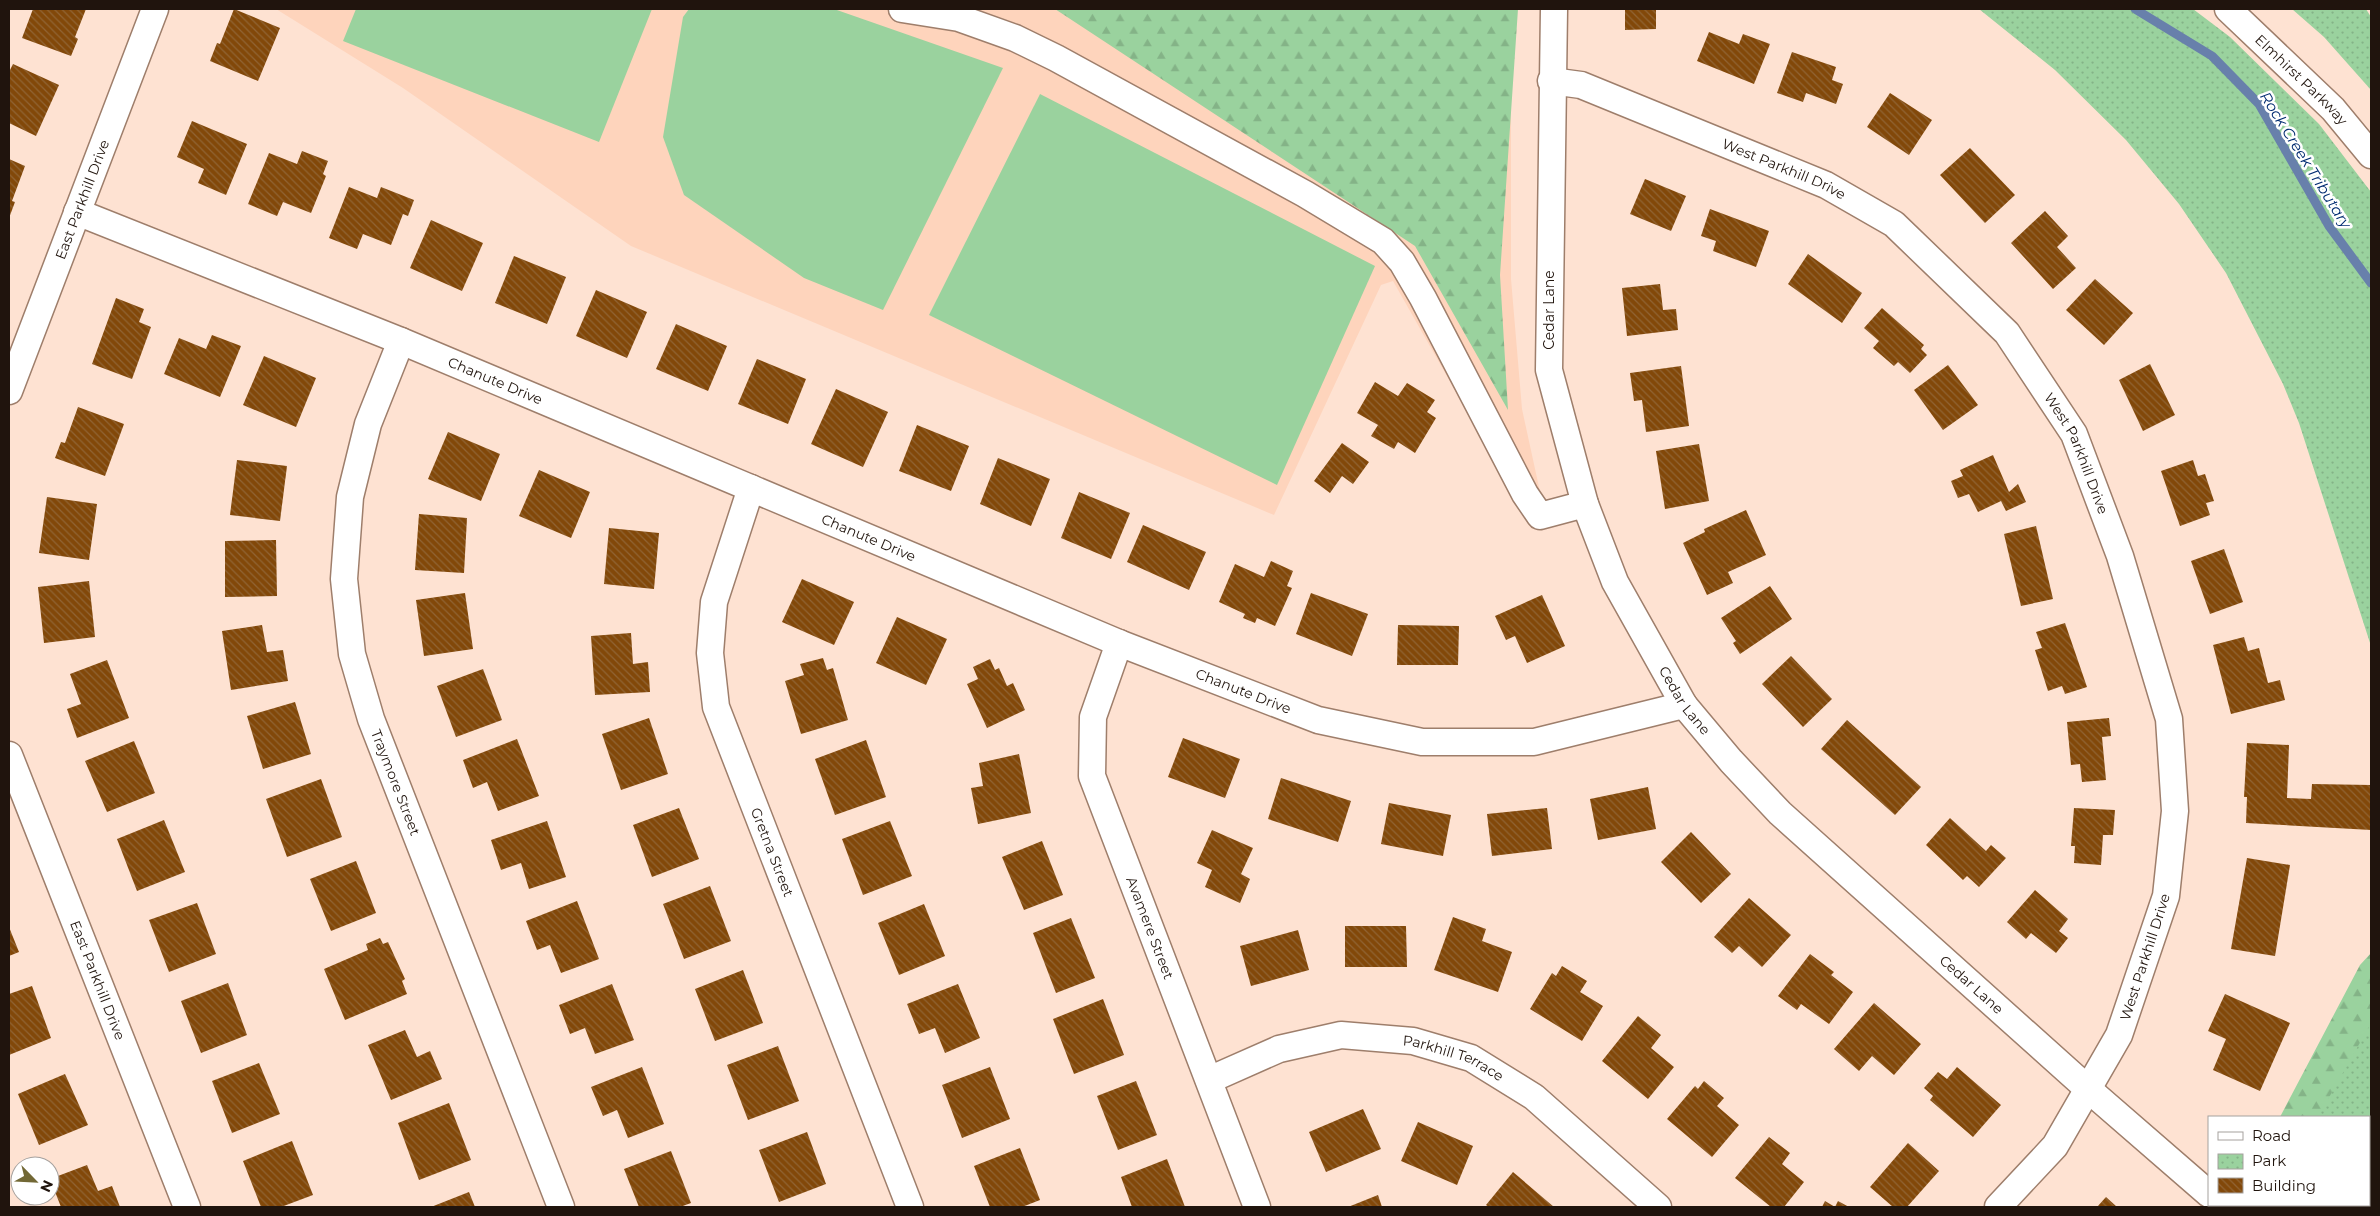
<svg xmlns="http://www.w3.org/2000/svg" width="2380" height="1216" font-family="Montserrat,sans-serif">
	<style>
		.built { fill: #fed4bc }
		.forest { fill: url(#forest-firs) }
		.park { fill: url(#park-dots) }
		.pitch { fill: #9ad29e }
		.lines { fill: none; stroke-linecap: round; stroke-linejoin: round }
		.stream { stroke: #6880ab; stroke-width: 9 }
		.building { fill: url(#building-back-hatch) }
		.minor-casing { stroke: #9e7e6b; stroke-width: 29 }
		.minor { stroke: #fff; stroke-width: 26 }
		.labels { text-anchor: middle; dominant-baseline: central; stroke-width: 5; stroke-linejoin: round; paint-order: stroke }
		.street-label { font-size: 14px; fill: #20140d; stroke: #fff }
		.water-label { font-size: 15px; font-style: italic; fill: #022c71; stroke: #fff }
	</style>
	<defs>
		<pattern id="forest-firs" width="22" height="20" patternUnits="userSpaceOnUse" patternTransform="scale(1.25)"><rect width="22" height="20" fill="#9ad29e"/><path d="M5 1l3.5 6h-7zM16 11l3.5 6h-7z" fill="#84b387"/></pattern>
		<pattern id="park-dots" width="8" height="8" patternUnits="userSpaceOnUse" patternTransform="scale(1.25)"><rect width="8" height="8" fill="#9ad29e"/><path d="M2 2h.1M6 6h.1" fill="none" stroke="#84b387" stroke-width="1.8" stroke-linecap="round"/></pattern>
		<pattern id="building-back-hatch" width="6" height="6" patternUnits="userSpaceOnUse" patternTransform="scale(1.25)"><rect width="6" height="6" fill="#824809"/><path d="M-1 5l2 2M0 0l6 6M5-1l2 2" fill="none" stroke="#906434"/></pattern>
	</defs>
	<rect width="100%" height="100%" fill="#fee2d2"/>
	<path class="built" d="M 276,9 L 1511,9 L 1511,279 L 1522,409 L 1542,501 L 1520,505 L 1393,281 L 1381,285 L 1274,515 L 631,246 L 403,88 Z"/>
	<g class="forest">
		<path d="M 1055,9 L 1518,9 L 1500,275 L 1508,410 L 1415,246 Z"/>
		<path d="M 2371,953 L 2371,1207 L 2284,1207 L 2369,1205 L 2369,1117 L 2280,1117 L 2360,965 Z"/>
	</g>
	<g class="park">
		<path d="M 1979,9 L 2193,9 L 2230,37 L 2319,124 L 2371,192 L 2371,646 L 2299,423 L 2283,384 L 2226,273 L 2179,204 L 2126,140 L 2055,70 Z"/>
		<path d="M 2292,9 L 2366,9 L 2371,17 L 2371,90 L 2324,37 Z"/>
		<path d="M 2371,1023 L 2371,1207 L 2267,1207 L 2269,1205 L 2369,1205 L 2369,1117 L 2318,1117 Z"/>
	</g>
	<g class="pitch">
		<path d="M 356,9 L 652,9 L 599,142 L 343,41 Z"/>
		<path d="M 689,9 L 834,9 L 1003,68 L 883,310 L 804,278 L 684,195 L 663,137 L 683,17 Z"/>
		<path d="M 1040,94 L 1375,266 L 1277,485 L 929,315 Z"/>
	</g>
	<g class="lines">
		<path class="stream" d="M 2135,9 L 2212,56 L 2259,104 L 2329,226 L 2371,283"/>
	</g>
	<g class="building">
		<path d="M 33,9 L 86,9 L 75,37 L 78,39 L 71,56 L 22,38 Z"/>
		<path d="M 234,9 L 280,28 L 258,81 L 210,61 L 217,43 L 220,44 Z"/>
		<path d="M 1625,9 L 1656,9 L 1656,29 L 1625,30 Z"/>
		<path d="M 1709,32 L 1739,44 L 1743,34 L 1770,44 L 1754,84 L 1697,61 Z"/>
		<path d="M 1792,52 L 1836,67 L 1832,80 L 1843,84 L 1836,104 L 1806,93 L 1803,102 L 1777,93 Z"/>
		<path d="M 13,64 L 59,85 L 36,136 L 9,123 L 9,72 Z"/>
		<path d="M 1890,93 L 1932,120 L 1909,155 L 1867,127 Z"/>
		<path d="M 192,121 L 247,144 L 226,195 L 198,183 L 204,169 L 177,157 Z"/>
		<path d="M 1970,148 L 2015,195 L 1985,223 L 1940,175 Z"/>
		<path d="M 302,151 L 328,161 L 323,174 L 326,176 L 311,213 L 283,202 L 277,216 L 248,204 L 269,153 L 297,164 Z"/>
		<path d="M 9,159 L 25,166 L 12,201 L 15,202 L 9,218 Z"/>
		<path d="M 1645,179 L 1686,196 L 1671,231 L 1630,214 Z"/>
		<path d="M 349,187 L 377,198 L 381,187 L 414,200 L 408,216 L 403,214 L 391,245 L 363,234 L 357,249 L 329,238 Z"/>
		<path d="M 1710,209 L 1769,231 L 1756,267 L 1713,251 L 1716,241 L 1701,236 Z"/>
		<path d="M 2045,211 L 2068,236 L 2057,247 L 2076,268 L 2053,289 L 2011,243 Z"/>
		<path d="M 431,220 L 483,243 L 462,291 L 410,268 Z"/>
		<path d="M 1808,254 L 1862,293 L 1842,323 L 1788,284 Z"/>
		<path d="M 514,256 L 566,277 L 547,324 L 495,303 Z"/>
		<path d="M 2095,279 L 2133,313 L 2104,345 L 2066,310 Z"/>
		<path d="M 1660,284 L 1663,310 L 1676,309 L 1678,330 L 1627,336 L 1622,288 Z"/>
		<path d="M 596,290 L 647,312 L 627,358 L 576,336 Z"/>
		<path d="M 116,298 L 144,309 L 139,322 L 151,327 L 132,379 L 92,364 Z"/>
		<path d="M 1882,308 L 1924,345 L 1921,349 L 1927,355 L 1910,373 L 1898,362 L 1894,366 L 1873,348 L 1879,341 L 1864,328 Z"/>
		<path d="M 676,324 L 727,346 L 708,391 L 656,369 Z"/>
		<path d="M 212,335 L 241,346 L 220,397 L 164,374 L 179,338 L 206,349 Z"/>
		<path d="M 264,356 L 316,378 L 296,427 L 243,405 Z"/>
		<path d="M 757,359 L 806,379 L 788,424 L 738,404 Z"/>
		<path d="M 2150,364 L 2175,415 L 2143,431 L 2119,380 Z"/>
		<path d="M 1948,365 L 1978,405 L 1943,430 L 1914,390 Z"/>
		<path d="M 1681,366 L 1689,426 L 1646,432 L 1642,400 L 1634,401 L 1630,373 Z"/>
		<path d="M 1375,382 L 1398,396 L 1407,383 L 1435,400 L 1427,412 L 1436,418 L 1415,453 L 1398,442 L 1394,449 L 1371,436 L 1378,425 L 1357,413 Z"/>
		<path d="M 836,389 L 888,412 L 863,467 L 811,444 Z"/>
		<path d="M 78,407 L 124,424 L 105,476 L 55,458 L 61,442 L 65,443 Z"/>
		<path d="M 917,425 L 969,446 L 951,491 L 899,471 Z"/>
		<path d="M 448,432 L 500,454 L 481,501 L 428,479 Z"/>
		<path d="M 1342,443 L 1369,462 L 1353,484 L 1342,476 L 1330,493 L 1314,481 Z"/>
		<path d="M 1699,444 L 1709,501 L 1665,509 L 1656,451 Z"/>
		<path d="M 1993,455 L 2009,492 L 2018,484 L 2026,502 L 2006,511 L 2001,501 L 1978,512 L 1969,494 L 1958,498 L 1951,481 L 1963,476 L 1960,470 Z"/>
		<path d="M 998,458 L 1050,479 L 1031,526 L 980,504 Z"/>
		<path d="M 237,460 L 287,466 L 280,521 L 230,515 Z"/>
		<path d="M 2193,460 L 2198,476 L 2205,474 L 2214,501 L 2206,503 L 2210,515 L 2180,526 L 2161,471 Z"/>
		<path d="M 539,470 L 590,492 L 571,538 L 519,516 Z"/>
		<path d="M 1079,492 L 1130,513 L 1111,559 L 1061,538 Z"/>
		<path d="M 47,497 L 97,504 L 89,560 L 39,553 Z"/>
		<path d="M 1746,510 L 1766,555 L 1728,572 L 1733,583 L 1707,595 L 1683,543 L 1705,532 L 1704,529 Z"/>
		<path d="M 419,514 L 467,518 L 464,573 L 415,570 Z"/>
		<path d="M 1143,525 L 1206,552 L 1189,590 L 1127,562 Z"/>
		<path d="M 2036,526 L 2053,599 L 2021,606 L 2004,534 Z"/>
		<path d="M 609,528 L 659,533 L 654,589 L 604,584 Z"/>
		<path d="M 276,540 L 277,596 L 225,597 L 225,541 Z"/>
		<path d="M 2224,549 L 2243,602 L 2210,614 L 2191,561 Z"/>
		<path d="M 1271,561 L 1293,571 L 1287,586 L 1292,588 L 1275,626 L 1257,618 L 1255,623 L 1243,618 L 1245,614 L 1219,602 L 1235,564 L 1264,577 Z"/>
		<path d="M 802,579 L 854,602 L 834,645 L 782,622 Z"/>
		<path d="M 89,581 L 95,637 L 44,643 L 38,587 Z"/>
		<path d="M 1770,586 L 1792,619 L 1740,654 L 1733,643 L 1736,641 L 1721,618 Z"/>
		<path d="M 465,593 L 473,649 L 424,656 L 416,600 Z"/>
		<path d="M 1311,593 L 1368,614 L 1352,656 L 1296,634 Z"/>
		<path d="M 1542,595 L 1565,646 L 1527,663 L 1515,636 L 1506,640 L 1495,616 Z"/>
		<path d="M 897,617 L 947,639 L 926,685 L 876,663 Z"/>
		<path d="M 2065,623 L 2087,687 L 2065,694 L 2062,686 L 2048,691 L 2035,650 L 2042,648 L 2036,632 Z"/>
		<path d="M 262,625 L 267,652 L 283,650 L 288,681 L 231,690 L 222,631 Z"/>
		<path d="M 1398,625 L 1459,626 L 1458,665 L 1397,665 Z"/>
		<path d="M 631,633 L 633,664 L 648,662 L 650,692 L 595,695 L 591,636 Z"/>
		<path d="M 2244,637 L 2248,651 L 2259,648 L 2268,683 L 2280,680 L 2285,700 L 2231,714 L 2213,645 Z"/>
		<path d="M 1791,656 L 1832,699 L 1803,727 L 1762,684 Z"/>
		<path d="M 823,658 L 827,670 L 833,668 L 848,720 L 801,734 L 785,681 L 804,675 L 800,664 Z"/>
		<path d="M 990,659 L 995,670 L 999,668 L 1007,686 L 1013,683 L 1025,710 L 987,728 L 967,684 L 978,679 L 973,667 Z"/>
		<path d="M 107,660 L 129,718 L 77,738 L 67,709 L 81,704 L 70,674 Z"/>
		<path d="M 483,669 L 502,720 L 456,737 L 437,686 Z"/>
		<path d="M 295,702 L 311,754 L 263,769 L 247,716 Z"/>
		<path d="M 649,718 L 668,774 L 621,790 L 602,734 Z"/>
		<path d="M 2109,718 L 2111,736 L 2102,737 L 2106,780 L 2082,782 L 2080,764 L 2071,765 L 2067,722 Z"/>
		<path d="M 1847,720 L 1921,787 L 1895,815 L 1821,749 Z"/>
		<path d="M 1183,738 L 1240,759 L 1225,798 L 1168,777 Z"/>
		<path d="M 517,739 L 539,796 L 498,811 L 487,782 L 473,788 L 463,760 Z"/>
		<path d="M 866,740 L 886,797 L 835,815 L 815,759 Z"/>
		<path d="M 134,741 L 155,793 L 107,812 L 85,761 Z"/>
		<path d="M 2247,743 L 2289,745 L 2287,798 L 2311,799 L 2312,784 L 2371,785 L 2371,830 L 2246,823 L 2247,797 L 2244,797 Z"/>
		<path d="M 1019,754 L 1031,813 L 978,824 L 971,788 L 983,786 L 979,763 Z"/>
		<path d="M 1281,778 L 1351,801 L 1338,842 L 1268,819 Z"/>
		<path d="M 321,779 L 342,837 L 287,857 L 266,799 Z"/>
		<path d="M 1648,787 L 1656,829 L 1598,840 L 1590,799 Z"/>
		<path d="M 1389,803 L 1451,815 L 1443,856 L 1381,844 Z"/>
		<path d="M 679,808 L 699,859 L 652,877 L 633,825 Z"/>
		<path d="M 1547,808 L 1552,849 L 1492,856 L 1487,814 Z"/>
		<path d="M 2074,808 L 2115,810 L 2113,835 L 2103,835 L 2101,865 L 2074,863 L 2075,846 L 2071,846 Z"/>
		<path d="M 1950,818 L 1986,851 L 1991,845 L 2006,858 L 1979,887 L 1967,876 L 1963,880 L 1926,845 Z"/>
		<path d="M 164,820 L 185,872 L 137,891 L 117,839 Z"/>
		<path d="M 547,821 L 566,877 L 529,889 L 521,863 L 501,870 L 491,840 Z"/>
		<path d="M 890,821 L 912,876 L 863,895 L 842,839 Z"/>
		<path d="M 1212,830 L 1253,848 L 1241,874 L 1250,879 L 1240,903 L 1205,887 L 1212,870 L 1197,863 Z"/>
		<path d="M 1691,832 L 1731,874 L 1701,903 L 1661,862 Z"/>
		<path d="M 1042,841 L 1063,895 L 1024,910 L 1002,857 Z"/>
		<path d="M 2247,858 L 2290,865 L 2275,956 L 2231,949 Z"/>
		<path d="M 356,861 L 376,913 L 331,931 L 310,879 Z"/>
		<path d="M 710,886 L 731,941 L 684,959 L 663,904 Z"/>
		<path d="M 2035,890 L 2068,919 L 2059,931 L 2068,938 L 2056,953 L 2031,933 L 2026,939 L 2007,922 Z"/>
		<path d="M 1749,898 L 1791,935 L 1762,967 L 1739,946 L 1732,953 L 1714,937 Z"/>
		<path d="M 577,901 L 599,959 L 561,973 L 550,945 L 537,950 L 526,921 Z"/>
		<path d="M 197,903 L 216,954 L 169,972 L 149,920 Z"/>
		<path d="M 924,904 L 945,956 L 899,975 L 878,923 Z"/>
		<path d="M 1453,917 L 1486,929 L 1482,941 L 1512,952 L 1498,992 L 1434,970 Z"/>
		<path d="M 1071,918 L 1095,978 L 1056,993 L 1033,933 Z"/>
		<path d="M 1345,926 L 1406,926 L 1407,967 L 1345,967 Z"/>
		<path d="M 9,927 L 19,952 L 9,956 Z"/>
		<path d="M 1298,930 L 1309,970 L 1251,986 L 1240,946 Z"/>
		<path d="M 380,938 L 383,944 L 388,942 L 405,979 L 402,981 L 407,994 L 345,1020 L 324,969 L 368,950 L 366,944 Z"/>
		<path d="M 1810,954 L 1834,972 L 1831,975 L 1853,992 L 1829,1024 L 1801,1004 L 1797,1010 L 1778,996 Z"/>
		<path d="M 1562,966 L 1587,981 L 1580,992 L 1603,1006 L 1582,1041 L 1530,1009 L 1552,973 L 1556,976 Z"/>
		<path d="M 743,970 L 763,1023 L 715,1041 L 695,989 Z"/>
		<path d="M 228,983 L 247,1035 L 201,1053 L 181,1001 Z"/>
		<path d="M 612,984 L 634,1040 L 595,1054 L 585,1028 L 570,1034 L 559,1005 Z"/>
		<path d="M 958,984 L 980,1038 L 945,1053 L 935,1028 L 919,1034 L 907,1004 Z"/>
		<path d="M 32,986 L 51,1038 L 9,1055 L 9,994 Z"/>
		<path d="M 2225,994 L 2290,1023 L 2260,1091 L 2213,1070 L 2226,1039 L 2208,1031 Z"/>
		<path d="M 1103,999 L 1124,1055 L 1074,1074 L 1053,1019 Z"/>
		<path d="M 1874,1003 L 1921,1044 L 1894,1075 L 1872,1056 L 1859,1071 L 1834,1049 Z"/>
		<path d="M 1638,1016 L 1661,1035 L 1651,1048 L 1674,1067 L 1648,1099 L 1602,1061 Z"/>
		<path d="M 405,1030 L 417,1057 L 430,1051 L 442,1079 L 391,1100 L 368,1045 Z"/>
		<path d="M 778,1046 L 799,1101 L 748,1120 L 727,1065 Z"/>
		<path d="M 259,1063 L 280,1114 L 232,1133 L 212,1081 Z"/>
		<path d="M 642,1067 L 664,1124 L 628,1138 L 617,1110 L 603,1116 L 591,1087 Z"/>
		<path d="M 990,1067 L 1010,1119 L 962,1138 L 942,1085 Z"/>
		<path d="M 1957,1067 L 2001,1105 L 1973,1137 L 1930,1100 L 1933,1096 L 1924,1088 L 1938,1072 L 1947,1079 Z"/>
		<path d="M 65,1074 L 88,1125 L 39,1145 L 18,1094 Z"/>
		<path d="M 1136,1081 L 1157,1135 L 1118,1150 L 1097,1096 Z"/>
		<path d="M 1704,1081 L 1724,1098 L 1717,1106 L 1739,1125 L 1712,1157 L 1667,1119 L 1695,1086 L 1698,1089 Z"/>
		<path d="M 449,1103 L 471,1160 L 419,1180 L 398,1123 Z"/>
		<path d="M 1363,1109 L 1381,1149 L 1326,1172 L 1309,1132 Z"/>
		<path d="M 1418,1122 L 1473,1146 L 1457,1185 L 1401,1161 Z"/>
		<path d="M 807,1132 L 826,1184 L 779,1202 L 759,1150 Z"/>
		<path d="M 1769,1137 L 1790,1153 L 1782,1164 L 1804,1182 L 1784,1207 L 1771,1207 L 1735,1178 Z"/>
		<path d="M 292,1141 L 313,1195 L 281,1207 L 261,1207 L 243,1161 Z"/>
		<path d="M 1908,1143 L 1939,1171 L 1907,1207 L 1893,1207 L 1870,1187 Z"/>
		<path d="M 1020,1148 L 1040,1200 L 1022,1207 L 990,1207 L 974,1166 Z"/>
		<path d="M 671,1151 L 691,1203 L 680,1207 L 639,1207 L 624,1169 Z"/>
		<path d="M 1167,1159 L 1185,1207 L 1132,1207 L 1121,1177 Z"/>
		<path d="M 87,1165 L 98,1191 L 112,1186 L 120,1207 L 61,1207 L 50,1179 Z"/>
		<path d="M 1513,1172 L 1554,1207 L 1489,1207 L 1486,1205 Z"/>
		<path d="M 469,1192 L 475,1207 L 431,1207 Z"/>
		<path d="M 1378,1195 L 1382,1207 L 1348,1207 Z"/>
		<path d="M 2106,1197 L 2117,1207 L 2097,1207 Z"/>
		<path d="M 1825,1201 L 1835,1207 L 1822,1207 Z"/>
		<path d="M 1838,1201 L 1849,1207 L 1835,1207 Z"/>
	</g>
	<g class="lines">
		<defs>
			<g id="minor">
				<path d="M 902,9 L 959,18 L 1015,38 L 1056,58 L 1305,194 L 1383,241 L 1402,262 L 1423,298 L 1525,494 L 1540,516 L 1585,504"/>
				<path id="s1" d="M 1554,9 L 1549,370 L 1585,504 L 1615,582 L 1684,705 L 1731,761 L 1780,813 L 2088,1089 L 2209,1194"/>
				<path id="s2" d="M 2228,9 L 2333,109 L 2371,155"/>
				<path id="s3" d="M 1551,81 L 1581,85 L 1826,185 L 1894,224 L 2007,333 L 2074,434 L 2120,556 L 2169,719 L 2175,811 L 2166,896 L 2119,1035 L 2055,1146 L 1998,1207"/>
				<path id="s4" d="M 77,212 L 401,341 L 1119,643 L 1318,720 L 1422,742 L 1534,742 L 1684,705"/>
				<path id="s5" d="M 401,341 L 368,424 L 350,497 L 344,579 L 352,654 L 371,719 L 561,1207"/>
				<path id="s6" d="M 9,391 L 155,9"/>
				<path id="s7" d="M 751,488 L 714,602 L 710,653 L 716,707 L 910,1207"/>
				<path id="s8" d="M 1119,643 L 1093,717 L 1092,776 L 1257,1207"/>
				<path id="s9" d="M 9,755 L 187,1207"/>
				<path id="s10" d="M 1209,1080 L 1279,1049 L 1341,1035 L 1413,1041 L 1471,1058 L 1534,1097 L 1658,1207"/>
			</g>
		</defs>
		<use href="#minor" class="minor-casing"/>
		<use href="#minor" class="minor"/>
	</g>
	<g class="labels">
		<g class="street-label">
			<text stroke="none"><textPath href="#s2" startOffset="102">Elmhirst Parkway</textPath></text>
			<text stroke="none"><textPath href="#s3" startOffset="250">West Parkhill Drive</textPath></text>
			<text stroke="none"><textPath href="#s6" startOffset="205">East Parkhill Drive</textPath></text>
			<text transform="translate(1549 310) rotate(-90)">Cedar Lane</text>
			<text stroke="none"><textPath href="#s4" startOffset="451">Chanute Drive</textPath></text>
			<text stroke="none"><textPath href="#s3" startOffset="670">West Parkhill Drive</textPath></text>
			<text stroke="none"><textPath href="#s4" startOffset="856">Chanute Drive</textPath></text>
			<text stroke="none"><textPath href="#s4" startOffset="1261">Chanute Drive</textPath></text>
			<text stroke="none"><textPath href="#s1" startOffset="721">Cedar Lane</textPath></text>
			<text stroke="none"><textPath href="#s5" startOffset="458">Traymore Street</textPath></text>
			<text stroke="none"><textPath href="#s7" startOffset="381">Gretna Street</textPath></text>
			<text stroke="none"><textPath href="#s8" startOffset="300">Avamere Street</textPath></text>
			<text transform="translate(2145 957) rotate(-72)">West Parkhill Drive</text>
			<text stroke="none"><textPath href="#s9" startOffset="242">East Parkhill Drive</textPath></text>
			<text stroke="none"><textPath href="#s1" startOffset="1126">Cedar Lane</textPath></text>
			<text stroke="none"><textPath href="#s10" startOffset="256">Parkhill Terrace</textPath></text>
		</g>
		<g class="water-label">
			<text transform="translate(2306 160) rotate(58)">Rock Creek Tributary</text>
		</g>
	</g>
	<rect width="2380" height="1216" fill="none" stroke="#20140d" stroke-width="20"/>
	<rect x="2208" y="1116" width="162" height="90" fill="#ffffff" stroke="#a6a19e"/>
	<rect x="2218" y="1132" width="25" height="8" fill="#ffffff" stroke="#a6a19e"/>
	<text x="2252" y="1141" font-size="15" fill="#20140d">Road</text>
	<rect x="2218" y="1154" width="25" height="15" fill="url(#park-dots)" stroke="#a6a19e"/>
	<text x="2252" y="1166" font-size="15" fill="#20140d">Park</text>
	<rect x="2218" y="1178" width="25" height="15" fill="url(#building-back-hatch)" stroke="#a6a19e"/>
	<text x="2252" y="1191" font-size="15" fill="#20140d">Building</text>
	<g transform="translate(35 1181) rotate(114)"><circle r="24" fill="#ffffff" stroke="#a6a19e"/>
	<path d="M0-4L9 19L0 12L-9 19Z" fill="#726835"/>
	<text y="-8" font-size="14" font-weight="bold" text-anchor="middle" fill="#20140d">N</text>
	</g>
</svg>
